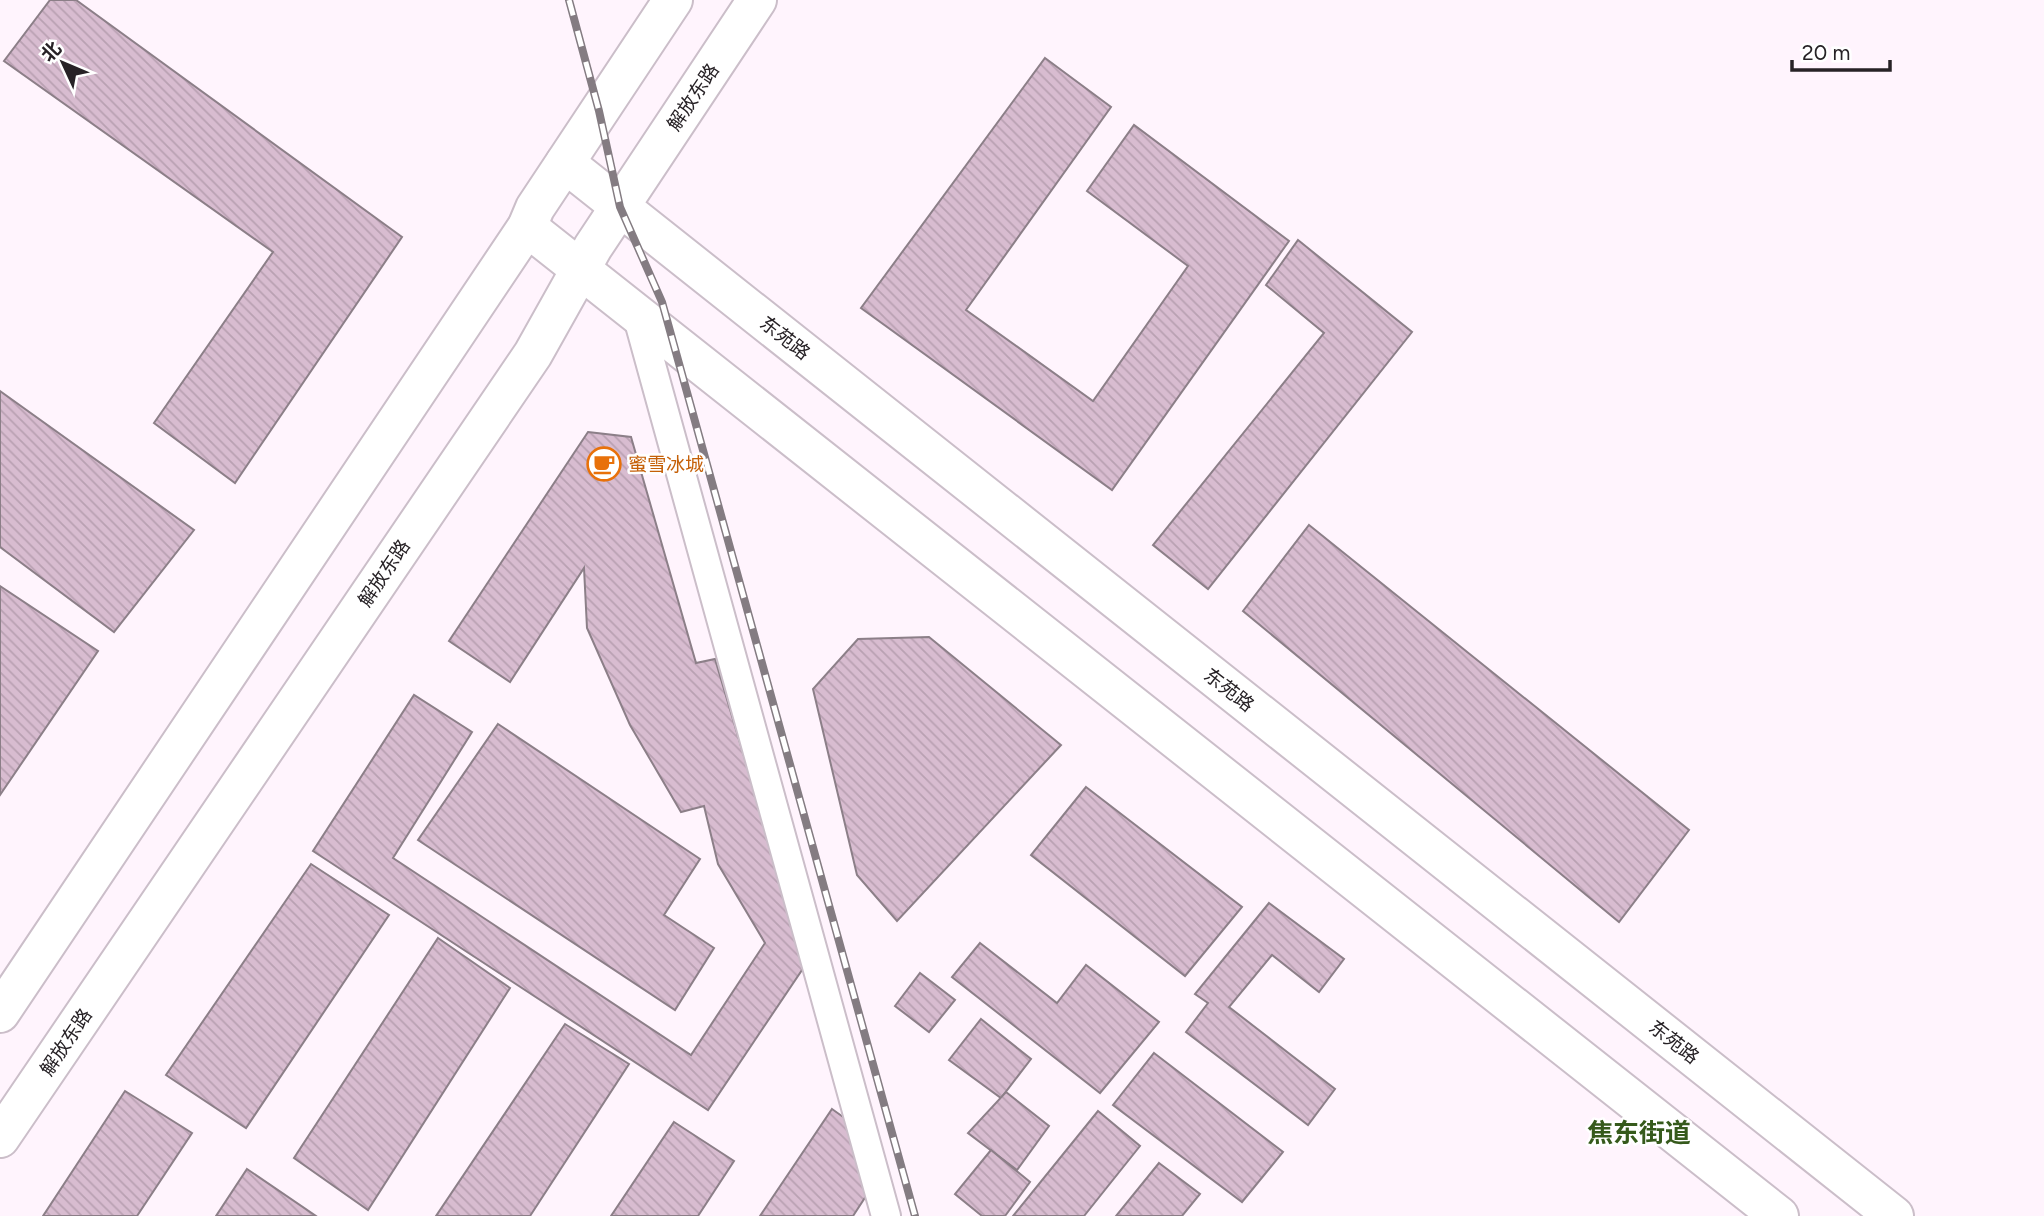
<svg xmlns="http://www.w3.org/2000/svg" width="2044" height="1216" font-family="Figtree,'Noto Sans SC',sans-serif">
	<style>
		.building { fill: url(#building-back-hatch); stroke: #8c7f88; stroke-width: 2 }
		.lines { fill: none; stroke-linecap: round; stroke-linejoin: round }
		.street-casing { stroke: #cbbec9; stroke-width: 32 }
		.secondary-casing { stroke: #cbbec9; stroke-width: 42 }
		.primary-casing { stroke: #cbbec9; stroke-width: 42 }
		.street { stroke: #fff; stroke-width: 28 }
		.secondary { stroke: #fff; stroke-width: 38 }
		.primary { stroke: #fff; stroke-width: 38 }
		.rail-casing { stroke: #847c82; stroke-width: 8 }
		.rail { stroke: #fff; stroke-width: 5; stroke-dasharray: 16; stroke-linecap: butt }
		.labels { text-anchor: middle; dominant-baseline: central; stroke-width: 5; stroke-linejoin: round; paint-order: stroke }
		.street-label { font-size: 19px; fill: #272226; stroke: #fff }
		.food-label { font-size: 19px; fill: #c56008; stroke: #fff; text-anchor: start }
		.district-label { font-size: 26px; font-weight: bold; fill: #365a1c; stroke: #fff }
	</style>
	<defs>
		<pattern id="building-back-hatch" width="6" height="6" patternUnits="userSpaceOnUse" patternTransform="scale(1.75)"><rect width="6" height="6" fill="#d8bcd0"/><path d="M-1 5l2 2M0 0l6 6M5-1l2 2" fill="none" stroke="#b9a1b2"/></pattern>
	</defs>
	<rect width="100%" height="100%" fill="#fff4fd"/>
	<g class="building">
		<path d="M 50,0 L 76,0 L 402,237 L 235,483 L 154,423 L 273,252 L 4,61 Z"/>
		<path d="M 1045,58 L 1111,107 L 966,310 L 1093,401 L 1188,266 L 1087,191 L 1134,125 L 1289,241 L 1112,490 L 861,308 Z"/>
		<path d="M 1298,240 L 1412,332 L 1208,589 L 1153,545 L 1324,333 L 1266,285 Z"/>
		<path d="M 0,391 L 194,530 L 114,632 L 0,547 Z"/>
		<path d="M 588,432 L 631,437 L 696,663 L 715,659 L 806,964 L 708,1110 L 313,851 L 414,695 L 472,732 L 393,858 L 691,1055 L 765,943 L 718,864 L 704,806 L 681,812 L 630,725 L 587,628 L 584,568 L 510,682 L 449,641 Z"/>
		<path d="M 1309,525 L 1689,830 L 1619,922 L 1243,611 Z"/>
		<path d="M 0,586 L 98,651 L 0,795 Z"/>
		<path d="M 929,637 L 1061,745 L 897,921 L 857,875 L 813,689 L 858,639 Z"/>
		<path d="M 498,724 L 700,859 L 664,915 L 714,948 L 675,1010 L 418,840 Z"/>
		<path d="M 1086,787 L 1242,907 L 1185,976 L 1031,855 Z"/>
		<path d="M 311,864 L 389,915 L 246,1128 L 166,1075 Z"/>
		<path d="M 1269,903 L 1344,959 L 1319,992 L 1272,955 L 1229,1007 L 1335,1089 L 1308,1125 L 1186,1032 L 1208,1003 L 1195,994 Z"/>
		<path d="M 438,938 L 510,988 L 368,1210 L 294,1158 Z"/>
		<path d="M 980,943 L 1057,1003 L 1086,965 L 1159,1022 L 1100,1093 L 952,977 Z"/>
		<path d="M 920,973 L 955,1000 L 929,1032 L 895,1006 Z"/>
		<path d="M 981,1019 L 1031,1059 L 1001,1098 L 949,1060 Z"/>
		<path d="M 565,1024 L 629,1064 L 530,1216 L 436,1216 Z"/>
		<path d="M 1154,1053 L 1283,1152 L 1242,1202 L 1113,1105 Z"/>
		<path d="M 125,1091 L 192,1133 L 137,1216 L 43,1216 Z"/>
		<path d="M 1006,1092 L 1049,1126 L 1017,1170 L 968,1133 Z"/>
		<path d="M 832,1109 L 846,1119 L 866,1196 L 853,1216 L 760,1216 Z"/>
		<path d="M 1098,1111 L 1140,1146 L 1084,1216 L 1013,1216 Z"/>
		<path d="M 674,1122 L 734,1161 L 698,1216 L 611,1216 Z"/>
		<path d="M 991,1150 L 1030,1182 L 1005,1216 L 982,1216 L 955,1194 Z"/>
		<path d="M 1159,1163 L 1200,1194 L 1182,1216 L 1116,1216 Z"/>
		<path d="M 247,1169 L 316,1216 L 216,1216 Z"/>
	</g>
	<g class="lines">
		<defs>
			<path id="street" d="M 637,314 L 886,1216"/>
			<g id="secondary">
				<path d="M 565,163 L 1894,1216"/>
				<path d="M 527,227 L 1779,1216"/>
			</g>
			<g id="primary">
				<path d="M 0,1013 L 527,227 L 535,208 L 673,0"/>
				<path d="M 0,1138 L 533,354 L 593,247 L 757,0"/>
			</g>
		</defs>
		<use href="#street" class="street-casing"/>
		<use href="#secondary" class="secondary-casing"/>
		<use href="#primary" class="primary-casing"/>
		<use href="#street" class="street"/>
		<use href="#secondary" class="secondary"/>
		<use href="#primary" class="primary"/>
		<defs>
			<path id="rail" d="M 569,0 L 599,111 L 620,207 L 662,302 L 915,1216"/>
		</defs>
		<use href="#rail" class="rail-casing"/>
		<use href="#rail" class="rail"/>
	</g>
	<defs>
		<symbol id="cafe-ring" viewBox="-11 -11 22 22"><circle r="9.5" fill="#fff" stroke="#e8710a" stroke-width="1.5"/><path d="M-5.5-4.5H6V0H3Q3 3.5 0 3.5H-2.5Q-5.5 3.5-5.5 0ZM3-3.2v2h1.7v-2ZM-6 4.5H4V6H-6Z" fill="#e8710a"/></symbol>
	</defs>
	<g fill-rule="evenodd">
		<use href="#cafe-ring" x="585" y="445" width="38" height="38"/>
	</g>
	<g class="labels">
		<g class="street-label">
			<text transform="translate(693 97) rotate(-56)">解放东路</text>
			<text transform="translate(785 338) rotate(38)">东苑路</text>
			<text transform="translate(384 573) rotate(-56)">解放东路</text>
			<text transform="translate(1229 690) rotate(38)">东苑路</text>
			<text transform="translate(66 1042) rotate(-56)">解放东路</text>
			<text transform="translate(1674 1042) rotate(38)">东苑路</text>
		</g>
		<g class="food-label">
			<text x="628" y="464">蜜雪冰城</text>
		</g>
		<g class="district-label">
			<text x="1639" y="1133">焦东街道</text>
		</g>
	</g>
	<g transform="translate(63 63) rotate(314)" stroke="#ffffff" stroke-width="5" paint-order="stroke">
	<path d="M0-5L12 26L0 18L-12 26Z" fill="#272226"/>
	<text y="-10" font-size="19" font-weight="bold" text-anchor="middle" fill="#272226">北</text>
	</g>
	<path d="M1792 60v10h98v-10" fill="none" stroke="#272226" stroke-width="3.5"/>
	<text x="1802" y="60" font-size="21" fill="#272226" stroke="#ffffff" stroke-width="5" paint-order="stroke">20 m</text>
</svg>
